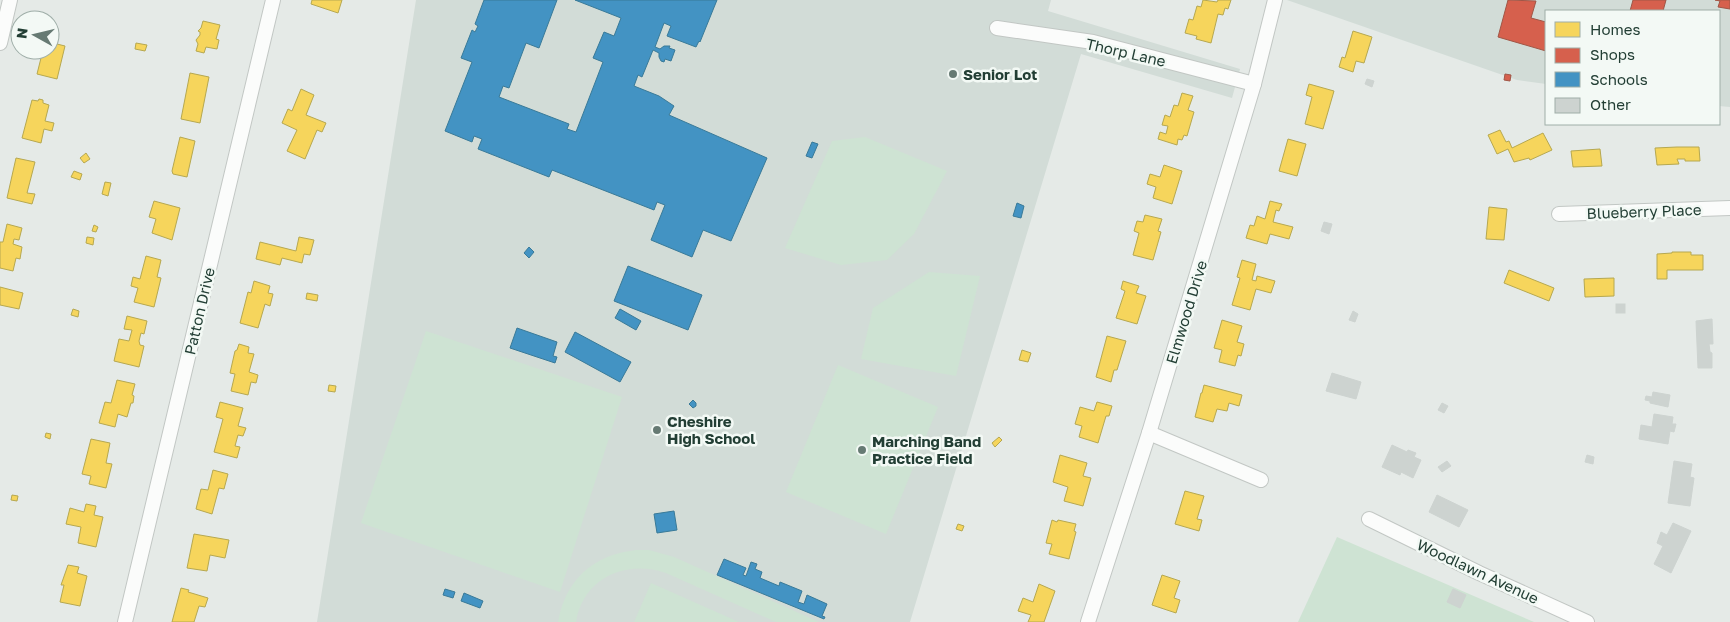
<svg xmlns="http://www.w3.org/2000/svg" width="1730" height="622" font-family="'Golos Text',sans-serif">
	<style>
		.built { fill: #d2dcd7 }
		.green { fill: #cee3d3 }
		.homes { fill: #f6d55c; stroke: #b6a850 }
		.shops { fill: #d6604d; stroke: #a05646 }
		.schools { fill: #4393c3; stroke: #397a98 }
		.building { fill: #cdd3d0; stroke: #cdd3d0 }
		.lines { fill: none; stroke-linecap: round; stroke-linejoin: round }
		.minor-casing { stroke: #c2c7c4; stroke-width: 16 }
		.minor { stroke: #fbfcfb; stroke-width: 14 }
		.poi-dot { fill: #667a73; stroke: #f3f9f5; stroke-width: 2 }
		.labels { text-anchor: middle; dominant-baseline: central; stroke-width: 5; stroke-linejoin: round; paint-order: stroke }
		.street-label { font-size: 15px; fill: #223e34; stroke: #f3f9f5 }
		.poi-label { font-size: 15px; font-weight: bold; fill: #223e34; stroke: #f3f9f5; text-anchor: start }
	</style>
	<rect width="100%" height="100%" fill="#e5eae7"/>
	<g class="built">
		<path d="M 416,0 L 1051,0 L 1048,11 L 1240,69 L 1232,98 L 1081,54 L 910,622 L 317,622 Z"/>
		<path d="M 1287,0 L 1730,0 L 1730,107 L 1719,106 L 1719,11 L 1546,11 L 1546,84 L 1517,80 Z"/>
	</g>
	<g class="green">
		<path d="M 865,137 L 947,171 L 914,234 L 887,260 L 841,265 L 785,248 L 832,141 Z"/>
		<path d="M 929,272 L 980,276 L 956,376 L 861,359 L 873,308 Z"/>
		<path d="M 426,331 L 622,397 L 560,592 L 361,523 Z"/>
		<path d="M 838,365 L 938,407 L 886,534 L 786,492 Z"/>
		<path d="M 1337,537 L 1534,622 L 1298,622 Z"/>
		<path d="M 636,550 L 649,550 L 674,557 L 819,622 L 776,622 L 666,573 C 626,559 583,578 576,622 L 558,622 C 566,579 593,555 636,550 Z"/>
		<path d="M 651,583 L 739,622 L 634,622 Z"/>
	</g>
	<g class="homes">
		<path d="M 312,0 L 342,0 L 338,13 L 311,4 Z"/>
		<path d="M 1203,0 L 1217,2 L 1218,0 L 1231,0 L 1228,9 L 1225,8 L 1223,15 L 1218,14 L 1211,43 L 1196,39 L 1197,36 L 1185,33 L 1189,19 L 1193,20 L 1197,6 L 1201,7 Z"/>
		<path d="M 203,21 L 220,25 L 216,39 L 219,40 L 217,49 L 206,47 L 204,53 L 196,51 L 198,44 L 196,40 L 200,35 L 200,32 L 198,31 L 201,28 Z"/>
		<path d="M 1353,31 L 1372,37 L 1364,63 L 1356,61 L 1353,72 L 1339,67 L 1342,57 L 1345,58 Z"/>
		<path d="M 53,40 L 57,41 L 57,44 L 65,46 L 57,79 L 37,74 L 43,50 L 50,50 L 50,42 L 53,43 Z"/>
		<path d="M 136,43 L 147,45 L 145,51 L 135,49 Z"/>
		<path d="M 190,73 L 209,77 L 200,123 L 181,119 Z"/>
		<path d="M 1309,84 L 1334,91 L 1323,129 L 1305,124 L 1312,97 L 1306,95 Z"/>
		<path d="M 301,89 L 314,95 L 306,115 L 326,123 L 322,132 L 317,130 L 305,159 L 287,151 L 297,130 L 282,123 L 288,109 L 292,111 Z"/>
		<path d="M 1182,93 L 1193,96 L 1188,110 L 1194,112 L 1187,136 L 1184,135 L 1182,140 L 1178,139 L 1177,145 L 1158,139 L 1160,132 L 1166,134 L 1168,126 L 1162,125 L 1165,115 L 1170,117 L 1174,105 L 1178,106 Z"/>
		<path d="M 39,99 L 43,100 L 43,103 L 49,105 L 45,121 L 54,123 L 52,131 L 44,129 L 41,143 L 22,138 L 32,100 L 38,101 Z"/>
		<path d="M 1500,130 L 1506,142 L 1509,141 L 1512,148 L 1543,133 L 1552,150 L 1530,160 L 1529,158 L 1514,162 L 1508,149 L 1497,154 L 1488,135 Z"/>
		<path d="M 180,137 L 195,141 L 187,177 L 173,174 L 172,171 Z"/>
		<path d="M 1288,139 L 1306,144 L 1297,176 L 1279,171 Z"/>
		<path d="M 1677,147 L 1699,147 L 1700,161 L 1685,161 L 1685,159 L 1677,159 L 1679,164 L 1657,165 L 1655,148 Z"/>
		<path d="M 1600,149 L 1602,166 L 1573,167 L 1571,151 Z"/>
		<path d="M 86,153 L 90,159 L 84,163 L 80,158 Z"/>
		<path d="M 16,158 L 35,162 L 27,193 L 35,194 L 32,204 L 7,198 Z"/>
		<path d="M 1164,165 L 1182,171 L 1172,204 L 1153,198 L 1156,187 L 1147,184 L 1150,174 L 1160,177 Z"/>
		<path d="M 74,171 L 82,174 L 80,180 L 71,177 Z"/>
		<path d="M 105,182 L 111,183 L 108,196 L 102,194 Z"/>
		<path d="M 154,201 L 180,208 L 172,240 L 152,233 L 156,219 L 149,217 Z"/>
		<path d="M 1270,201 L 1282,204 L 1279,211 L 1276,210 L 1273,222 L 1293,227 L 1289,239 L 1270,234 L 1267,244 L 1246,238 L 1250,225 L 1254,226 L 1257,216 L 1265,219 Z"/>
		<path d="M 1489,207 L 1507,209 L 1504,240 L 1486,239 Z"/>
		<path d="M 1145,215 L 1162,219 L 1158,231 L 1161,232 L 1153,260 L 1133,255 L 1139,233 L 1134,231 L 1137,221 L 1143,222 Z"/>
		<path d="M 7,224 L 22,228 L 19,240 L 14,239 L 13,244 L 22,247 L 20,259 L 16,258 L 13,271 L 0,268 L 0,242 L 3,242 Z"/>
		<path d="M 94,225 L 98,227 L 96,232 L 92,231 Z"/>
		<path d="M 87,237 L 94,238 L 93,245 L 86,243 Z"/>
		<path d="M 299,237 L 314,240 L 310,255 L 304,254 L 302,263 L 282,258 L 280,265 L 256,259 L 260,242 L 296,251 Z"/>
		<path d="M 1672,252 L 1691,252 L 1691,255 L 1703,255 L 1703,270 L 1667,270 L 1667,279 L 1657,279 L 1657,254 L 1672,253 Z"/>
		<path d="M 146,256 L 161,260 L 157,277 L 161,278 L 154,307 L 134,302 L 138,288 L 131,286 L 133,277 L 140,279 Z"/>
		<path d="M 1242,260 L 1256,264 L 1252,280 L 1256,281 L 1257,276 L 1275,281 L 1271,293 L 1256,289 L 1250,310 L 1232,305 L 1240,278 L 1237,277 Z"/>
		<path d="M 1509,270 L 1554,288 L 1549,301 L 1504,283 Z"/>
		<path d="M 1614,278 L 1614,296 L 1585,297 L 1584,279 Z"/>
		<path d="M 254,281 L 270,286 L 268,293 L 273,294 L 270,306 L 265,304 L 258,328 L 240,323 L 248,292 L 251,293 Z"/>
		<path d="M 1123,281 L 1139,286 L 1136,293 L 1146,296 L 1137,324 L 1116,318 L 1125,291 L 1121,289 Z"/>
		<path d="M 0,287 L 23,293 L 19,309 L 0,305 Z"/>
		<path d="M 307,293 L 318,295 L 317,301 L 306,299 Z"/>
		<path d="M 73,309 L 79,311 L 78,317 L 71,315 Z"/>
		<path d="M 127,316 L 147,321 L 144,334 L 141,333 L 139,341 L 140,345 L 144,346 L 139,367 L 114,361 L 119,339 L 129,341 L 132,330 L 124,329 Z"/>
		<path d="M 1222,320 L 1242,326 L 1237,342 L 1244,344 L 1241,356 L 1238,355 L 1235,366 L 1219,362 L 1222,350 L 1214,348 Z"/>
		<path d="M 1107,336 L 1126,341 L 1117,370 L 1114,370 L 1111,382 L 1096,377 Z"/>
		<path d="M 239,344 L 249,347 L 248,353 L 254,354 L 249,372 L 258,375 L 256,383 L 251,382 L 248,395 L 231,391 L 235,374 L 230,373 L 235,351 L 237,350 Z"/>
		<path d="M 1022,350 L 1031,353 L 1028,362 L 1019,360 Z"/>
		<path d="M 117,380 L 135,384 L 132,395 L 134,396 L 133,403 L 131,403 L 127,417 L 118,414 L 115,427 L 99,423 L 105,402 L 111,403 Z"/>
		<path d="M 329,385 L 336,386 L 335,392 L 328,391 Z"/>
		<path d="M 1204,385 L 1242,395 L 1239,406 L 1229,403 L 1227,411 L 1217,409 L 1213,422 L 1195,417 L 1201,393 L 1202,393 Z"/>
		<path d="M 220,402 L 243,408 L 238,426 L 246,428 L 243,436 L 238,435 L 235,446 L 240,447 L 237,458 L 214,452 L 223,419 L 216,417 Z"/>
		<path d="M 1097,402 L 1112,406 L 1109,416 L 1106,416 L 1098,443 L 1079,437 L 1082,426 L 1075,424 L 1080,407 L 1094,411 Z"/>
		<path d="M 46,433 L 51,434 L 50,439 L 45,437 Z"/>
		<path d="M 999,437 L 1002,440 L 995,447 L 992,443 Z"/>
		<path d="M 91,439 L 110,443 L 106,463 L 112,464 L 106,488 L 89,484 L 91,476 L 82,474 Z"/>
		<path d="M 1060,455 L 1087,463 L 1083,476 L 1091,478 L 1083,506 L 1064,501 L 1068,487 L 1053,482 Z"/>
		<path d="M 213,470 L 228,474 L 224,489 L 219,488 L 212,514 L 196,509 L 201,489 L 208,490 Z"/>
		<path d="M 1185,491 L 1204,496 L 1197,519 L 1202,520 L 1199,531 L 1175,524 Z"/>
		<path d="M 12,495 L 18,496 L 17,501 L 11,500 Z"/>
		<path d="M 86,504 L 96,506 L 94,515 L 103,517 L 96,547 L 78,543 L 81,527 L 66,524 L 70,508 L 84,512 Z"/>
		<path d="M 1052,520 L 1057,522 L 1058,520 L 1076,524 L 1074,531 L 1076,532 L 1069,559 L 1049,554 L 1052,544 L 1046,543 Z"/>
		<path d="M 958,524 L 964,526 L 962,531 L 956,529 Z"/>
		<path d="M 194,534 L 229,540 L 225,558 L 210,555 L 207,571 L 187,568 Z"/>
		<path d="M 68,565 L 79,567 L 77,573 L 87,576 L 80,606 L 60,602 L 64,585 L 61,585 Z"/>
		<path d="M 1162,575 L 1180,581 L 1174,598 L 1180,600 L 1176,613 L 1152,605 Z"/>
		<path d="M 1039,584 L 1055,591 L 1044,622 L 1028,622 L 1031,615 L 1018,611 L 1023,598 L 1033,602 Z"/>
		<path d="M 181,588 L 189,590 L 188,592 L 208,598 L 205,607 L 199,606 L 194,622 L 172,622 Z"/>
	</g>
	<g class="shops">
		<path d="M 1508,0 L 1536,1 L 1531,18 L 1546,22 L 1546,51 L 1498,37 Z"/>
		<path d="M 1633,0 L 1666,0 L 1663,11 L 1630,11 Z"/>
		<path d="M 1715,0 L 1730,0 L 1730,9 L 1718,7 L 1720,1 Z"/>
		<path d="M 1505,74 L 1511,75 L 1510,81 L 1504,80 Z"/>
	</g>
	<g class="schools">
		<path d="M 484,0 L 557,0 L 539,48 L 526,43 L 509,88 L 503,86 L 499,97 L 569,124 L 567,129 L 576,132 L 603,62 L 593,58 L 604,32 L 614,36 L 621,18 L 575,0 L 717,0 L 700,42 L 699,41 L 696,47 L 667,36 L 671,26 L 664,23 L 655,47 L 660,49 L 664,46 L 670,46 L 669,48 L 675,50 L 671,61 L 665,59 L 664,62 L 661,61 L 659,57 L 659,53 L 653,50 L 642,77 L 638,75 L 634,86 L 659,96 L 674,106 L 669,115 L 767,158 L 731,241 L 703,230 L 692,257 L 651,240 L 665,205 L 657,202 L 654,210 L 552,170 L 549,177 L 478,149 L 482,139 L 474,136 L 472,142 L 445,131 L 472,62 L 461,58 L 472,30 L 475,32 L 478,26 L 475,24 Z"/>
		<path d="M 812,142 L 818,144 L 812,158 L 806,156 Z"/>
		<path d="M 1017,203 L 1024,206 L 1021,218 L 1013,216 Z"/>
		<path d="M 529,247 L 534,252 L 529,258 L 524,253 Z"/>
		<path d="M 628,266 L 702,295 L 688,330 L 614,301 Z"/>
		<path d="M 620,309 L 641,321 L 636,330 L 615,318 Z"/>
		<path d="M 517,328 L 557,342 L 553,356 L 557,357 L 555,363 L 510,348 Z"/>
		<path d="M 575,332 L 631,362 L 620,382 L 565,352 Z"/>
		<path d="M 693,400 L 696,403 L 696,406 L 693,408 L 689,404 Z"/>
		<path d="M 674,511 L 677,530 L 657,533 L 654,514 Z"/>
		<path d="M 724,559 L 746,568 L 743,575 L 746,576 L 751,562 L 757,564 L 755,569 L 762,572 L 760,578 L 779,586 L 780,582 L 802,591 L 798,602 L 804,604 L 807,595 L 827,604 L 822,616 L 825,617 L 824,619 L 717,575 Z"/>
		<path d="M 445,589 L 455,592 L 453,598 L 443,595 Z"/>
		<path d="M 464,593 L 483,601 L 480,608 L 461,601 Z"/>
	</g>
	<g class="building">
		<path d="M 1367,79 L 1374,81 L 1372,87 L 1365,84 Z"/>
		<path d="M 1324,222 L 1332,224 L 1329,234 L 1321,231 Z"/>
		<rect x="1616" y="304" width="9" height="9"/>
		<path d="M 1353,311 L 1358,314 L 1355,322 L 1349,320 Z"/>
		<path d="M 1712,319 L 1713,344 L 1709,344 L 1710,352 L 1712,353 L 1712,368 L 1698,368 L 1696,321 Z"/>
		<path d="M 1332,373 L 1361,382 L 1356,399 L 1326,391 Z"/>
		<path d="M 1653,392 L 1670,395 L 1668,407 L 1650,403 L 1650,401 L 1645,400 L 1646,396 L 1652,397 Z"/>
		<path d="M 1442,403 L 1448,406 L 1444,413 L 1438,410 Z"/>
		<path d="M 1654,414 L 1673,417 L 1672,424 L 1676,424 L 1674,432 L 1670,431 L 1668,444 L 1639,439 L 1641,425 L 1652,427 Z"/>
		<path d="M 1392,445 L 1407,452 L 1408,450 L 1416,453 L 1414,457 L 1421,460 L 1413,478 L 1401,472 L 1400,475 L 1382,467 Z"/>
		<path d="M 1587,455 L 1594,457 L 1593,464 L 1585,462 Z"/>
		<path d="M 1447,461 L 1451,466 L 1442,472 L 1438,467 Z"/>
		<path d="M 1674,461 L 1692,464 L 1690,477 L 1694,478 L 1690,506 L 1668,503 Z"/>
		<path d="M 1437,495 L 1468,510 L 1459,527 L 1429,512 Z"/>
		<path d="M 1673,523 L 1691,531 L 1671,573 L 1654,564 L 1663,546 L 1657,543 L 1661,532 L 1667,535 Z"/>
		<path d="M 1453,589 L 1466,595 L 1460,608 L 1447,602 Z"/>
	</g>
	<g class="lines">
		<defs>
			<g id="minor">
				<path d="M 997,28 L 1093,42 L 1254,84"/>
				<path d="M 0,43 L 10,0"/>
				<path d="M 1559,214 L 1730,208"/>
				<path d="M 1149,433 L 1261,480"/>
				<path d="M 1369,519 L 1479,573 L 1587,622"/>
				<path d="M 125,622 L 273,0"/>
				<path d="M 1088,622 L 1149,433 L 1254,84 L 1275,0"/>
			</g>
		</defs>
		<use href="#minor" class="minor-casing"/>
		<use href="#minor" class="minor"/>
	</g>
	<g class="poi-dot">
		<circle cx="953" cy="74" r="5"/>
		<circle cx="657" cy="430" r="5"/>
		<circle cx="862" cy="450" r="5"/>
	</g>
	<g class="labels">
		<g class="street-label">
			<text transform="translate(1126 52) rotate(13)">Thorp Lane</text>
			<text transform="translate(1644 211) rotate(-2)">Blueberry Place</text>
			<text transform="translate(199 311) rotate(-77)">Patton Drive</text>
			<text transform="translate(1186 312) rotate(-73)">Elmwood Drive</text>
			<text transform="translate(1478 571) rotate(25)">Woodlawn Avenue</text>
		</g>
		<g class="poi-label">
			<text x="963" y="74">Senior Lot</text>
			<text x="667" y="421">Cheshire<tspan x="667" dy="17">High School</tspan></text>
			<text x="872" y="441">Marching Band<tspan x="872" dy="17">Practice Field</tspan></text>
		</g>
	</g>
	<rect x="1545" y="10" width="175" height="115" fill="#f3f9f5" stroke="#9faea8"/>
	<rect x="1555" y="22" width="25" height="15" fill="#f6d55c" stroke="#9faea8"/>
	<text x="1590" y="35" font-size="15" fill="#223e34">Homes</text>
	<rect x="1555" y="48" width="25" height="15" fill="#d6604d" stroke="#9faea8"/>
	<text x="1590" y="60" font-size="15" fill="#223e34">Shops</text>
	<rect x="1555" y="72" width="25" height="15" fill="#4393c3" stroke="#9faea8"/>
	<text x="1590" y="85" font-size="15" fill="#223e34">Schools</text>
	<rect x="1555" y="98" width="25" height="15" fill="#cdd3d0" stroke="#9faea8"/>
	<text x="1590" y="110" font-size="15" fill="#223e34">Other</text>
	<g transform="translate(35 35) rotate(278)"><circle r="24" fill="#f3f9f5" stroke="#9faea8"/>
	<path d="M0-4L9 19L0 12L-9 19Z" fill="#667a73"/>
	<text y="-8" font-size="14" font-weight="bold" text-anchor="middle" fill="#223e34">N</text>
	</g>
</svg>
